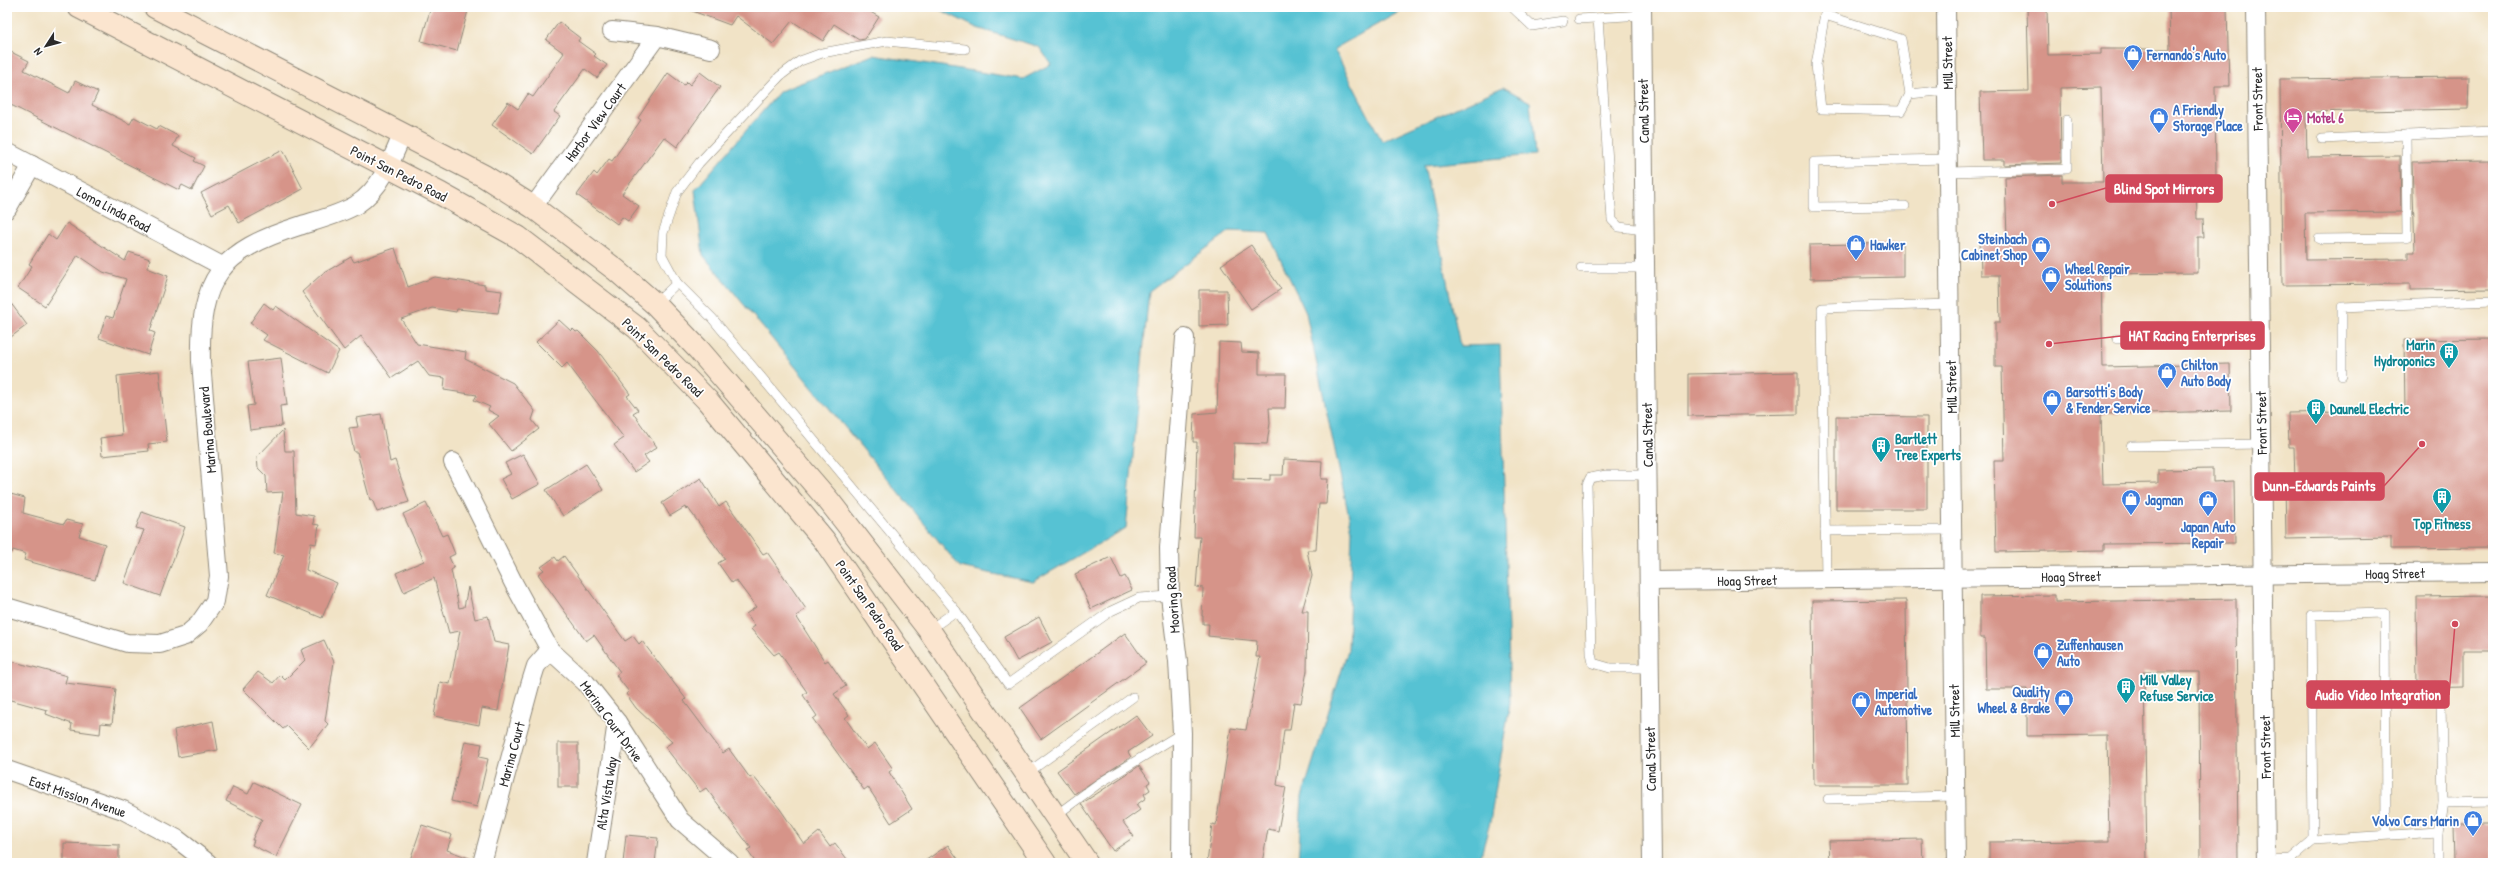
<svg xmlns="http://www.w3.org/2000/svg" width="2500" height="870" font-family="'Patrick Hand',sans-serif">
	<style>
		.water { fill: #57c2d3; stroke: #41767f }
		.building { fill: #d69489 }
		.lines { fill: none; stroke-linecap: round; stroke-linejoin: round }
		.lane-casing { stroke: #8e8778; stroke-width: 10 }
		.street-casing { stroke: #8e8778; stroke-width: 20 }
		.secondary-casing { stroke: #8e8778; stroke-width: 24 }
		.lane { stroke: #fff; stroke-width: 9 }
		.street { stroke: #fff; stroke-width: 18 }
		.secondary { stroke: #fbe5cf; stroke-width: 22 }
		.labels { text-anchor: middle; dominant-baseline: central; stroke-width: 3.5; stroke-linejoin: round; paint-order: stroke }
		.shop-label { font-size: 14px; font-weight: bold; fill: #366cbe; stroke: #fff; text-anchor: start }
		.street-label { font-size: 14px; fill: #2b2b2b; stroke: #fff }
		.hotel-label { font-size: 14px; font-weight: bold; fill: #b23c85; stroke: #fff; text-anchor: start }
		.culture-label { font-size: 14px; font-weight: bold; fill: #0d838f; stroke: #fff; text-anchor: start }
		.leader { fill: none; stroke: #d1495b; stroke-width: 1.5 }
		.callout-dot { fill: #d1495b; stroke: #fff; stroke-width: 1.5 }
		.callout { fill: #d1495b; stroke: #d1495b; stroke-width: 1.5 }
		.callout-label { font-size: 15px; text-anchor: middle; font-weight: bold; fill: #fff }
	</style>
	<rect width="100%" height="100%" fill="#fff"/>
	<filter id="ink" filterUnits="userSpaceOnUse"><feTurbulence type="fractalNoise" baseFrequency=".025" numOctaves="2"/><feDisplacementMap in="SourceGraphic" scale="8" xChannelSelector="R" yChannelSelector="G"/><feConvolveMatrix kernelMatrix="1 2 1 2 8 2 1 2 1" color-interpolation-filters="sRGB"/></filter>
	<filter id="wash" filterUnits="userSpaceOnUse"><feTurbulence type="fractalNoise" baseFrequency=".012" numOctaves="4" result="noise"/><feDisplacementMap in="SourceGraphic" scale="16" xChannelSelector="R" yChannelSelector="G"/><feGaussianBlur stdDeviation="0.9" result="paint"/><feColorMatrix in="noise" values="0 0 0 0 0 0 0 0 0 0 0 0 0 0 0 0 0 1.4 0 .05"/><feComposite in="paint" operator="in"/></filter>
	<g filter="url(#wash)">
		<rect width="100%" height="100%" fill="#f1e3c6"/>
		<path class="water" d="M 934,7 L 1403,7 L 1406,8 L 1334,49 L 1382,141 L 1503,87 L 1530,102 L 1535,155 L 1424,165 L 1460,346 L 1500,345 L 1510,703 L 1490,822 L 1479,863 L 1298,863 L 1302,797 L 1348,650 L 1352,531 L 1306,313 L 1268,233 L 1230,231 L 1149,291 L 1126,528 L 1033,582 L 960,567 L 703,255 L 695,190 L 780,91 L 873,55 L 1023,79 L 1051,64 L 1039,47 L 977,28 Z"/>
		<g id="blocks">
			<g class="building">
				<path d="M 431,7 L 469,7 L 457,51 L 421,41 Z"/>
				<path d="M 687,7 L 862,7 L 879,17 L 865,39 L 859,40 L 834,24 L 823,41 L 792,21 L 773,44 L 736,16 L 730,25 L 687,9 Z"/>
				<path d="M 2027,7 L 2047,7 L 2048,55 L 2101,54 L 2101,49 L 2170,49 L 2169,7 L 2227,7 L 2229,86 L 2215,86 L 2216,177 L 2196,178 L 2197,219 L 2203,219 L 2204,237 L 2198,237 L 2198,273 L 2101,274 L 2103,367 L 2230,364 L 2231,411 L 2101,414 L 2103,484 L 2158,483 L 2158,470 L 2213,469 L 2213,482 L 2234,481 L 2235,543 L 2104,544 L 2104,550 L 1996,552 L 1994,461 L 2004,461 L 2002,367 L 1995,367 L 1995,322 L 2000,322 L 1999,275 L 1981,275 L 1980,239 L 2007,238 L 2005,177 L 2062,175 L 2062,182 L 2103,182 L 2101,87 L 2060,88 L 2061,163 L 2004,165 L 2004,160 L 1982,160 L 1980,92 L 2029,91 Z"/>
				<path d="M 559,22 L 580,38 L 578,41 L 596,54 L 594,56 L 607,65 L 597,78 L 585,69 L 554,112 L 560,116 L 533,154 L 492,125 L 508,102 L 518,109 L 528,94 L 533,97 L 564,53 L 546,40 Z"/>
				<path d="M 7,50 L 29,61 L 24,70 L 69,93 L 75,81 L 98,92 L 92,105 L 130,124 L 134,117 L 157,129 L 159,126 L 178,136 L 173,146 L 196,158 L 194,161 L 204,166 L 192,190 L 182,185 L 179,190 L 7,103 Z"/>
				<path d="M 700,72 L 720,87 L 677,147 L 664,137 L 622,194 L 639,206 L 628,221 L 622,217 L 617,224 L 577,195 L 594,172 L 597,175 L 609,159 L 612,161 L 641,120 L 638,118 L 668,73 L 684,85 L 687,82 L 690,85 Z"/>
				<path d="M 2469,77 L 2468,109 L 2306,112 L 2307,157 L 2400,156 L 2401,212 L 2305,213 L 2306,260 L 2408,259 L 2408,252 L 2415,252 L 2412,162 L 2493,161 L 2493,289 L 2410,290 L 2410,284 L 2282,285 L 2280,79 Z"/>
				<path d="M 283,150 L 303,189 L 239,223 L 229,205 L 212,214 L 201,193 Z"/>
				<path d="M 67,223 L 125,261 L 129,252 L 150,259 L 147,268 L 168,276 L 150,331 L 155,333 L 148,355 L 99,338 L 106,316 L 113,318 L 126,279 L 103,272 L 78,255 L 45,306 L 18,288 L 32,266 L 29,264 L 48,234 L 56,240 Z"/>
				<path d="M 1903,243 L 1903,277 L 1810,279 L 1809,245 Z"/>
				<path d="M 1251,245 L 1281,289 L 1251,309 L 1221,265 Z"/>
				<path d="M 395,248 L 408,287 L 435,277 L 485,285 L 485,289 L 502,291 L 498,313 L 457,309 L 456,312 L 432,308 L 401,319 L 417,344 L 466,352 L 465,359 L 513,383 L 535,411 L 532,420 L 539,429 L 511,451 L 489,424 L 499,416 L 488,410 L 490,407 L 474,400 L 477,395 L 444,390 L 445,378 L 429,376 L 418,361 L 392,378 L 361,336 L 344,350 L 302,292 L 322,274 L 351,257 L 354,262 Z"/>
				<path d="M 1199,290 L 1227,290 L 1228,325 L 1199,326 Z"/>
				<path d="M 7,298 L 27,325 L 7,340 Z"/>
				<path d="M 264,303 L 273,310 L 276,306 L 339,351 L 328,373 L 263,340 L 267,335 L 250,323 Z"/>
				<path d="M 559,320 L 571,331 L 573,329 L 576,332 L 578,331 L 598,351 L 630,394 L 627,396 L 638,410 L 633,413 L 657,447 L 644,456 L 649,462 L 634,472 L 614,445 L 624,438 L 567,363 L 562,368 L 536,342 Z"/>
				<path d="M 2493,339 L 2493,548 L 2391,549 L 2391,537 L 2286,539 L 2285,482 L 2295,482 L 2294,447 L 2289,447 L 2288,413 L 2405,411 L 2404,340 Z"/>
				<path d="M 1219,342 L 1241,343 L 1242,352 L 1259,353 L 1259,374 L 1286,374 L 1285,408 L 1269,408 L 1270,423 L 1267,444 L 1234,443 L 1233,479 L 1270,480 L 1270,475 L 1283,475 L 1284,459 L 1322,461 L 1321,479 L 1328,479 L 1326,504 L 1319,504 L 1316,550 L 1307,550 L 1312,576 L 1302,611 L 1308,611 L 1307,671 L 1301,703 L 1294,702 L 1290,730 L 1284,730 L 1277,785 L 1286,787 L 1278,831 L 1268,829 L 1262,863 L 1207,863 L 1212,824 L 1216,825 L 1231,728 L 1246,730 L 1260,657 L 1256,657 L 1257,641 L 1208,636 L 1209,624 L 1203,624 L 1203,616 L 1202,616 L 1203,588 L 1196,587 L 1200,537 L 1194,537 L 1197,442 L 1193,442 L 1194,414 L 1217,412 Z"/>
				<path d="M 281,358 L 287,405 L 280,406 L 282,426 L 250,430 L 247,406 L 254,405 L 248,362 Z"/>
				<path d="M 159,371 L 167,442 L 148,444 L 149,451 L 102,456 L 100,438 L 122,435 L 117,376 Z"/>
				<path d="M 1798,372 L 1798,414 L 1688,416 L 1688,374 Z"/>
				<path d="M 381,414 L 390,462 L 395,460 L 409,502 L 377,512 L 372,499 L 370,500 L 357,452 L 354,452 L 349,428 L 358,427 L 356,418 Z"/>
				<path d="M 1836,416 L 1927,417 L 1927,509 L 1836,509 Z"/>
				<path d="M 283,430 L 285,451 L 294,451 L 296,513 L 314,516 L 313,524 L 319,525 L 316,544 L 311,543 L 306,570 L 337,583 L 322,618 L 267,595 L 284,555 L 274,553 L 283,492 L 267,493 L 266,476 L 258,468 L 257,457 Z"/>
				<path d="M 523,454 L 540,484 L 512,499 L 501,479 L 511,474 L 505,463 Z"/>
				<path d="M 586,464 L 603,490 L 563,516 L 546,490 Z"/>
				<path d="M 701,478 L 719,507 L 726,502 L 763,554 L 767,552 L 806,609 L 796,616 L 825,662 L 828,660 L 846,686 L 834,694 L 849,715 L 845,718 L 867,749 L 875,743 L 893,769 L 889,772 L 912,809 L 891,823 L 868,787 L 864,790 L 813,719 L 817,716 L 803,695 L 807,692 L 779,652 L 774,655 L 751,629 L 755,626 L 746,614 L 756,607 L 736,580 L 732,583 L 718,563 L 725,559 L 688,508 L 686,510 L 685,507 L 670,516 L 662,503 Z"/>
				<path d="M 7,493 L 25,498 L 23,513 L 64,524 L 66,520 L 83,524 L 79,536 L 105,544 L 95,580 L 24,560 L 26,554 L 13,550 L 12,553 L 7,553 Z"/>
				<path d="M 426,503 L 442,536 L 447,534 L 455,554 L 449,557 L 454,568 L 451,570 L 459,608 L 464,607 L 468,587 L 475,619 L 488,616 L 494,642 L 509,645 L 498,711 L 482,708 L 479,725 L 434,716 L 440,682 L 450,684 L 460,631 L 449,633 L 434,578 L 404,592 L 396,573 L 424,561 L 403,514 Z"/>
				<path d="M 142,512 L 185,527 L 160,596 L 124,583 L 144,530 L 136,528 Z"/>
				<path d="M 564,556 L 625,641 L 633,636 L 639,644 L 642,641 L 686,699 L 684,701 L 723,753 L 729,749 L 750,778 L 753,776 L 780,809 L 804,844 L 819,832 L 830,847 L 835,843 L 850,863 L 756,863 L 747,850 L 751,848 L 706,788 L 700,792 L 665,747 L 672,742 L 636,708 L 626,694 L 629,692 L 616,675 L 620,672 L 594,635 L 586,641 L 538,574 L 544,570 L 541,567 L 555,557 L 558,561 Z"/>
				<path d="M 1111,557 L 1121,578 L 1125,576 L 1132,590 L 1091,609 L 1075,574 Z"/>
				<path d="M 2055,595 L 2055,602 L 2236,599 L 2238,863 L 2200,863 L 2199,672 L 2144,672 L 2147,863 L 1989,863 L 1989,842 L 2109,841 L 2107,735 L 2027,736 L 2027,689 L 1986,689 L 1985,638 L 1980,638 L 1980,596 Z"/>
				<path d="M 2493,596 L 2493,650 L 2463,650 L 2463,687 L 2417,688 L 2416,597 Z"/>
				<path d="M 1906,600 L 1908,785 L 1814,785 L 1812,601 Z"/>
				<path d="M 1039,617 L 1052,642 L 1017,661 L 1004,637 Z"/>
				<path d="M 1125,633 L 1146,663 L 1041,739 L 1020,708 Z"/>
				<path d="M 324,640 L 334,662 L 325,721 L 328,724 L 309,748 L 287,726 L 283,729 L 243,689 L 258,672 L 273,683 L 280,675 L 285,680 L 305,660 L 301,650 Z"/>
				<path d="M 7,660 L 67,676 L 65,683 L 116,689 L 112,724 L 101,723 L 100,734 L 71,730 L 72,724 L 46,714 L 47,710 L 7,699 Z"/>
				<path d="M 1136,715 L 1152,736 L 1128,752 L 1131,757 L 1074,794 L 1057,771 Z"/>
				<path d="M 213,721 L 218,750 L 178,757 L 174,730 Z"/>
				<path d="M 465,741 L 482,744 L 479,757 L 488,759 L 477,807 L 451,801 Z"/>
				<rect x="558" y="743" width="20" height="44"/>
				<path d="M 1139,766 L 1150,782 L 1147,784 L 1150,790 L 1144,794 L 1146,798 L 1136,805 L 1140,810 L 1123,822 L 1134,837 L 1113,851 L 1081,804 Z"/>
				<path d="M 254,782 L 302,805 L 276,857 L 252,845 L 254,840 L 252,840 L 262,819 L 226,801 L 233,787 L 248,794 Z"/>
				<path d="M 2453,824 L 2493,824 L 2493,863 L 2454,863 Z"/>
				<path d="M 422,825 L 452,835 L 447,850 L 472,859 L 472,863 L 409,863 Z"/>
				<path d="M 626,835 L 658,838 L 655,863 L 623,863 Z"/>
				<path d="M 1922,839 L 1923,863 L 1830,863 L 1829,841 Z"/>
				<path d="M 64,843 L 119,845 L 119,863 L 64,863 Z"/>
				<path d="M 948,845 L 961,863 L 922,863 Z"/>
			</g>
		</g>
	</g>
	<g filter="url(#ink)">
		<use href="#blocks" fill-opacity="0" stroke="#8e8778" stroke-width="1"/>
		<g class="lines">
			<defs>
				<g id="lane">
					<path d="M 1512,7 L 1532,26 L 1563,21"/>
					<path d="M 1826,7 L 1816,65 L 1821,109 L 1901,111 L 1910,94 L 1947,90"/>
					<path d="M 1825,15 L 1901,39 L 1910,94"/>
					<path d="M 1598,18 L 1612,220 L 1619,227 L 1645,230"/>
					<path d="M 1579,19 L 1642,15"/>
					<path d="M 2322,139 L 2493,131"/>
					<path d="M 1948,172 L 2067,169 L 2067,120"/>
					<path d="M 1905,206 L 1814,207 L 1814,162 L 1948,159"/>
					<path d="M 2319,239 L 2407,238 L 2406,135"/>
					<path d="M 1581,268 L 1645,268"/>
					<path d="M 677,283 L 712,318 L 956,611 L 1008,684 L 1111,611 L 1139,598 L 1170,596"/>
					<path d="M 655,304 L 677,283 L 662,255 L 663,233 L 677,192 L 699,163 L 780,76 L 800,61 L 822,53 L 887,41 L 965,49"/>
					<path d="M 2117,339 L 2260,336"/>
					<path d="M 2342,376 L 2342,307 L 2493,301"/>
					<path d="M 2131,446 L 2261,444"/>
					<path d="M 1648,475 L 1606,475 L 1590,478 L 1587,485 L 1591,654 L 1593,663 L 1610,668 L 1650,668"/>
					<path d="M 1825,531 L 1952,530"/>
					<path d="M 1826,579 L 1822,308 L 1950,304"/>
					<path d="M 929,630 L 956,611"/>
					<path d="M 2441,703 L 2443,803"/>
					<path d="M 1026,774 L 1133,697"/>
					<path d="M 1828,799 L 1955,796"/>
					<path d="M 1055,816 L 1098,784 L 1182,733"/>
					<path d="M 2438,832 L 2438,863"/>
					<path d="M 2386,834 L 2385,613 L 2311,615 L 2313,840 L 2438,832 L 2443,803 L 2493,802"/>
					<path d="M 2266,860 L 2291,859 L 2313,840"/>
				</g>
				<g id="street">
					<path d="M 1642,7 L 1652,863"/>
					<path d="M 1946,7 L 1956,863"/>
					<path d="M 2256,7 L 2266,863"/>
					<path d="M 612,31 L 657,36 L 711,49"/>
					<path d="M 7,152 L 222,266"/>
					<path d="M 533,207 L 657,36"/>
					<path d="M 7,209 L 32,165"/>
					<path d="M 453,462 L 514,584 L 550,650 L 586,683 L 617,722 L 680,820 L 730,863"/>
					<path d="M 1649,581 L 2493,572"/>
					<path d="M 7,607 L 127,643 L 160,644 L 185,636 L 199,624 L 215,601 L 219,576 L 201,362 C 199,278 220,251 299,226 C 318,220 339,215 356,205 C 380,190 392,160 402,135"/>
					<path d="M 7,770 L 123,810 L 177,839 L 208,863"/>
					<path d="M 482,863 L 530,685 L 536,666 L 550,650"/>
					<path d="M 596,863 L 617,722"/>
					<path d="M 1181,863 L 1182,733 L 1178,661 L 1170,596 L 1169,548 L 1185,338"/>
				</g>
				<g id="secondary">
					<path d="M 79,7 L 441,194 L 518,237 L 637,328 L 707,400 L 824,540 L 1045,863"/>
					<path d="M 155,7 L 484,176 L 533,207 L 616,270 L 655,304 L 699,350 L 829,501 L 929,630 L 1087,863"/>
				</g>
			</defs>
			<use href="#lane" class="lane-casing"/>
			<use href="#street" class="street-casing"/>
			<use href="#secondary" class="secondary-casing"/>
			<use href="#lane" class="lane"/>
			<use href="#street" class="street"/>
			<use href="#secondary" class="secondary"/>
		</g>
	</g>
	<defs>
		<symbol id="shop-pin" viewBox="-11 -11 22 30"><path d="M0 17L-7.5 6A9.5 9.5 0 1 1 7.5 6Z" fill="#3f7fe0" stroke="#fff"/><path d="M-5-2.5h2.3a2.7 3.5 0 0 1 5.4 0H5L5.5 6h-11ZM-1.5-2.5h3a1.5 2.3 0 0 0-3 0Z" fill="#fff"/></symbol>
		<symbol id="hotel-pin" viewBox="-11 -11 22 30"><path d="M0 17L-7.5 6A9.5 9.5 0 1 1 7.5 6Z" fill="#d1479c" stroke="#fff"/><path d="M-6-4.5h1.5V1H6V5H4.5V3h-9V5H-6ZM-4 0a1.8 1.8 0 1 1 3.6 0ZM.5 0V-2.5h3Q6-2.5 6 0Z" fill="#fff"/></symbol>
		<symbol id="building-pin" viewBox="-11 -11 22 30"><path d="M0 17L-7.5 6A9.5 9.5 0 1 1 7.5 6Z" fill="#0f9aa8" stroke="#fff"/><path d="M-4-6H4V6H1V3H-1V6H-4ZM-2.5-4.3h1.7v1.8h-1.7ZM.8-4.3h1.7v1.8H.8ZM-2.5-1h1.7V.8h-1.7ZM.8-1h1.7V.8H.8Z" fill="#fff"/></symbol>
	</defs>
	<g fill-rule="evenodd">
		<use href="#shop-pin" x="2122" y="43" width="22" height="30"/>
		<use href="#shop-pin" x="2148" y="106" width="22" height="30"/>
		<use href="#hotel-pin" x="2282" y="106" width="22" height="30"/>
		<use href="#shop-pin" x="1845" y="233" width="22" height="30"/>
		<use href="#shop-pin" x="2030" y="235" width="22" height="30"/>
		<use href="#shop-pin" x="2040" y="265" width="22" height="30"/>
		<use href="#building-pin" x="2438" y="341" width="22" height="30"/>
		<use href="#shop-pin" x="2156" y="361" width="22" height="30"/>
		<use href="#shop-pin" x="2041" y="388" width="22" height="30"/>
		<use href="#building-pin" x="2305" y="397" width="22" height="30"/>
		<use href="#building-pin" x="1870" y="435" width="22" height="30"/>
		<use href="#building-pin" x="2431" y="486" width="22" height="30"/>
		<use href="#shop-pin" x="2120" y="488" width="22" height="30"/>
		<use href="#shop-pin" x="2197" y="489" width="22" height="30"/>
		<use href="#shop-pin" x="2032" y="641" width="22" height="30"/>
		<use href="#building-pin" x="2115" y="676" width="22" height="30"/>
		<use href="#shop-pin" x="2053" y="688" width="22" height="30"/>
		<use href="#shop-pin" x="1850" y="690" width="22" height="30"/>
		<use href="#shop-pin" x="2462" y="809" width="22" height="30"/>
	</g>
	<g class="labels">
		<g class="shop-label">
			<text x="2147" y="54">Fernando's Auto</text>
			<text x="2173" y="109">A Friendly<tspan x="2173" dy="16">Storage Place</tspan></text>
			<text x="2027" y="238" text-anchor="end">Steinbach<tspan x="2027" dy="16">Cabinet Shop</tspan></text>
			<text x="1870" y="244">Hawker</text>
			<text x="2065" y="268">Wheel Repair<tspan x="2065" dy="16">Solutions</tspan></text>
			<text x="2181" y="364">Chilton<tspan x="2181" dy="16">Auto Body</tspan></text>
			<text x="2066" y="391">Barsotti's Body<tspan x="2066" dy="16">&amp; Fender Service</tspan></text>
			<text x="2145" y="499">Jagman</text>
			<text x="2208" y="526" text-anchor="middle">Japan Auto<tspan x="2208" dy="16">Repair</tspan></text>
			<text x="2057" y="644">Zuffenhausen<tspan x="2057" dy="16">Auto</tspan></text>
			<text x="2050" y="691" text-anchor="end">Quality<tspan x="2050" dy="16">Wheel &amp; Brake</tspan></text>
			<text x="1875" y="693">Imperial<tspan x="1875" dy="16">Automotive</tspan></text>
			<text x="2459" y="820" text-anchor="end">Volvo Cars Marin</text>
		</g>
		<g class="street-label">
			<text transform="translate(1947 63) rotate(-91)">Mill Street</text>
			<text transform="translate(2257 99) rotate(-91)">Front Street</text>
			<text transform="translate(1643 111) rotate(-91)">Canal Street</text>
			<text transform="translate(595 122) rotate(-54)">Harbor View Court</text>
			<text transform="translate(399 173) rotate(27)">Point San Pedro Road</text>
			<text transform="translate(114 209) rotate(28)">Loma Linda Road</text>
			<text transform="translate(663 357) rotate(44)">Point San Pedro Road</text>
			<text transform="translate(1951 387) rotate(-91)">Mill Street</text>
			<text transform="translate(2261 423) rotate(-91)">Front Street</text>
			<text transform="translate(207 430) rotate(-95)">Marina Boulevard</text>
			<text transform="translate(1647 435) rotate(-91)">Canal Street</text>
			<text transform="translate(2395 573) rotate(-1)">Hoag Street</text>
			<text transform="translate(2071 576) rotate(-1)">Hoag Street</text>
			<text transform="translate(1747 580) rotate(-1)">Hoag Street</text>
			<text transform="translate(1172 600) rotate(-94)">Mooring Road</text>
			<text transform="translate(870 605) rotate(55)">Point San Pedro Road</text>
			<text transform="translate(1954 711) rotate(-91)">Mill Street</text>
			<text transform="translate(612 721) rotate(54)">Marina Court Drive</text>
			<text transform="translate(2265 747) rotate(-91)">Front Street</text>
			<text transform="translate(511 754) rotate(-75)">Marina Court</text>
			<text transform="translate(1650 759) rotate(-91)">Canal Street</text>
			<text transform="translate(606 793) rotate(-81)">Alta Vista Way</text>
			<text transform="translate(78 796) rotate(19)">East Mission Avenue</text>
		</g>
		<g class="hotel-label">
			<text x="2307" y="117">Motel 6</text>
		</g>
		<g class="culture-label">
			<text x="2435" y="344" text-anchor="end">Marin<tspan x="2435" dy="16">Hydroponics</tspan></text>
			<text x="2330" y="408">Daunell Electric</text>
			<text x="1895" y="438">Bartlett<tspan x="1895" dy="16">Tree Experts</tspan></text>
			<text x="2442" y="523" text-anchor="middle">Top Fitness</text>
			<text x="2140" y="679">Mill Valley<tspan x="2140" dy="16">Refuse Service</tspan></text>
		</g>
	</g>
	<path class="leader" d="M2052 204L2106 188M2049 344L2121 336M2422 444L2384 486M2455 624L2449 695"/>
	<g class="callout-dot">
		<circle cx="2052" cy="204" r="4"/>
		<circle cx="2049" cy="344" r="4"/>
		<circle cx="2422" cy="444" r="4"/>
		<circle cx="2455" cy="624" r="4"/>
	</g>
	<g class="callout">
		<rect x="2106" y="175" width="116" height="27" rx="4"/>
		<rect x="2121" y="322" width="143" height="27" rx="4"/>
		<rect x="2255" y="473" width="129" height="27" rx="4"/>
		<rect x="2307" y="681" width="142" height="27" rx="4"/>
	</g>
	<g class="callout-label">
		<text x="2164" y="194">Blind Spot Mirrors</text>
		<text x="2192" y="341">HAT Racing Enterprises</text>
		<text x="2319" y="491">Dunn-Edwards Paints</text>
		<text x="2378" y="700">Audio Video Integration</text>
	</g>
	<rect width="2500" height="870" fill="none" stroke="#fff" stroke-width="24"/>
	<g transform="translate(46 46) rotate(234)" stroke="#ffffff" stroke-width="3" paint-order="stroke">
	<path d="M0-3L7 15L0 10L-7 15Z" fill="#2b2b2b"/>
	<text y="-6" font-size="11" font-weight="bold" text-anchor="middle" fill="#2b2b2b">N</text>
	</g>
</svg>
